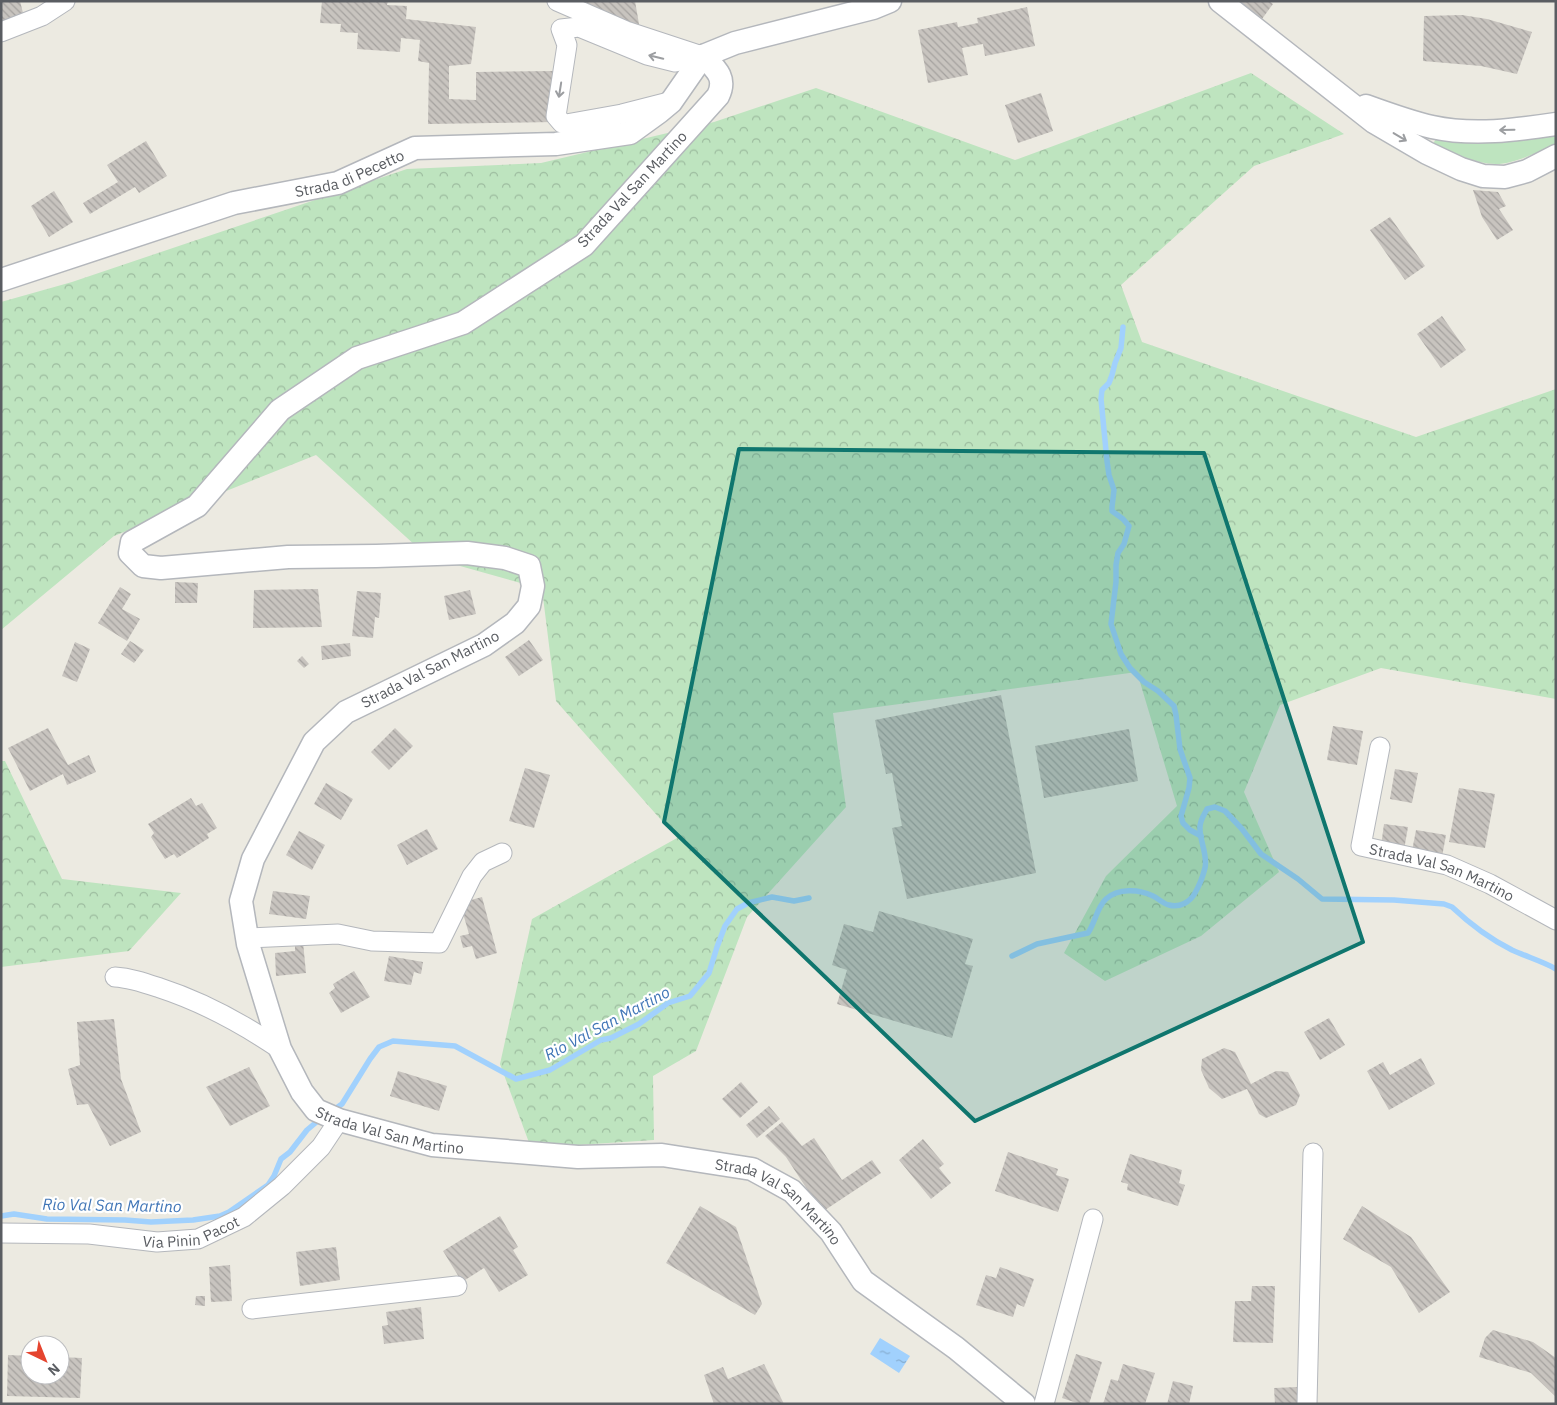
<svg xmlns="http://www.w3.org/2000/svg" width="1557" height="1405" font-family="'IBM Plex Sans',sans-serif">
	<style>
		.grass { fill: #bee4bf }
		.forest { fill: url(#forest-crowns) }
		.water { fill: url(#water-ripples) }
		.lines { fill: none; stroke-linecap: round; stroke-linejoin: round }
		.stream { stroke: #a1d1fd; stroke-width: 5.5 }
		.building { fill: url(#building-back-hatch) }
		.minor-casing { stroke: #b4b7bc; stroke-width: 21 }
		.tertiary-casing { stroke: #b4b7bc; stroke-width: 25 }
		.minor { stroke: #fff; stroke-width: 19 }
		.tertiary { stroke: #fff; stroke-width: 22 }
		.oneway { stroke: #9c9ea1 }
		.marked { fill: #0f766e; fill-opacity: 0.2; stroke: #0f766e; stroke-width: 4; stroke-linejoin: round }
		.labels { text-anchor: middle; dominant-baseline: central; stroke-width: 4.5; stroke-linejoin: round; paint-order: stroke }
		.street-label { font-size: 15px; fill: #5a5d62; stroke: #fff }
		.water-label { font-size: 16px; font-style: italic; fill: #4176b7; stroke: #fff }
	</style>
	<defs>
		<pattern id="forest-crowns" width="20" height="18" patternUnits="userSpaceOnUse" patternTransform="scale(1.25)"><rect width="20" height="18" fill="#bee4bf"/><path d="M2 6a3 3 0 1 1 6 0M12 15a3 3 0 1 1 6 0" fill="none" stroke="#9dbc9f"/></pattern>
		<pattern id="water-ripples" width="26" height="14" patternUnits="userSpaceOnUse" patternTransform="scale(1.25)"><rect width="26" height="14" fill="#a1d1fd"/><path d="M2 4q2-2 4 0t4 0M15 11q2-2 4 0t4 0" fill="none" stroke="#86add0"/></pattern>
		<pattern id="building-back-hatch" width="6" height="6" patternUnits="userSpaceOnUse" patternTransform="scale(1.25)"><rect width="6" height="6" fill="#c8c4bf"/><path d="M-1 5l2 2M0 0l6 6M5-1l2 2" fill="none" stroke="#a5a29f"/></pattern>
	</defs>
	<rect width="100%" height="100%" fill="#eceae1"/>
	<path class="grass" d="M 1556,132 L 1556,144 C 1540,151 1514,164 1496,164 C 1474,164 1453,152 1433,144 L 1438,135 Z"/>
	<g class="forest">
		<path d="M 1251,73 L 1344,134 L 1254,166 L 1121,285 L 1142,342 L 1416,437 L 1556,389 L 1556,699 L 1381,668 L 1280,705 L 1244,792 L 1279,872 L 1201,936 L 1105,981 L 1064,953 L 1106,876 L 1177,806 L 1137,672 L 833,713 L 846,807 L 747,917 L 696,1051 L 653,1076 L 654,1140 L 531,1148 L 500,1064 L 532,919 L 677,838 L 556,701 L 542,589 L 428,557 L 316,455 L 114,536 L 1,630 L 1,302 L 72,282 L 407,169 L 541,163 L 714,122 L 816,88 L 1015,160 Z"/>
		<path d="M 1,761 L 5,761 L 62,879 L 181,893 L 129,951 L 1,967 Z"/>
	</g>
	<path class="water" d="M 880,1338 L 910,1356 L 899,1373 L 870,1354 Z"/>
	<g class="lines">
		<g class="stream">
			<path d="M 1123,327 L 1121,348 L 1115,363 L 1112,375 L 1109,383 L 1102,390 L 1101,399 L 1107,461 L 1109,475 L 1114,490 L 1112,507 L 1112,511 L 1123,519 L 1129,526 L 1124,544 L 1118,553 L 1116,565 L 1116,582 L 1111,624 L 1121,654 L 1130,668 L 1144,682 L 1158,691 L 1174,706 L 1176,715 L 1180,749 L 1190,778 L 1189,788 L 1181,816 L 1183,823 L 1190,830 L 1201,836"/>
			<path d="M 1012,956 L 1037,944 L 1088,933 C 1095,923 1097,907 1106,899 C 1118,888 1139,889 1153,896 C 1158,898 1163,904 1169,905 C 1180,908 1190,902 1195,893 C 1199,886 1203,876 1205,868 C 1208,854 1199,840 1200,827 C 1200,820 1204,815 1207,809 L 1215,807 L 1225,811 L 1242,829 L 1261,854 L 1298,879 L 1322,899 L 1394,900 L 1444,904 L 1452,907 C 1470,924 1490,939 1512,950 C 1527,957 1542,961 1556,969"/>
			<path d="M 332,1111 L 342,1104 L 370,1059 L 379,1047 L 393,1041 L 455,1046 L 516,1079 L 550,1070 L 601,1040 L 611,1038 L 639,1024 L 668,1003 L 690,996 L 709,973 L 717,947 L 725,926 L 737,909 L 748,903 L 772,897 L 794,901 L 809,898"/>
			<path d="M 1,1216 L 14,1214 L 47,1219 L 125,1220 L 151,1222 L 193,1220 L 220,1216 L 229,1212 L 268,1185 L 274,1176 L 281,1159 L 290,1152 L 307,1130 L 320,1119"/>
		</g>
	</g>
	<g class="building">
		<path d="M 1,1 L 20,1 L 24,17 L 1,23 Z"/>
		<path d="M 322,1 L 388,1 L 387,5 L 407,6 L 406,19 L 476,27 L 471,64 L 449,66 L 449,99 L 476,100 L 476,72 L 555,71 L 555,122 L 428,124 L 429,63 L 418,61 L 420,40 L 401,38 L 400,52 L 357,49 L 358,33 L 340,32 L 341,24 L 320,23 Z"/>
		<path d="M 575,1 L 635,1 L 639,24 L 624,23 Z"/>
		<path d="M 1238,1 L 1269,1 L 1273,4 L 1262,19 Z"/>
		<path d="M 1027,7 L 1035,46 L 985,56 L 983,44 L 962,48 L 968,75 L 928,83 L 918,30 L 957,22 L 958,27 L 978,23 L 977,18 Z"/>
		<path d="M 1462,15 L 1487,19 L 1532,32 L 1517,74 L 1481,66 L 1423,61 L 1424,16 Z"/>
		<path d="M 1041,93 L 1053,131 L 1018,143 L 1005,105 Z"/>
		<path d="M 146,141 L 167,176 L 139,193 L 135,187 L 90,214 L 83,203 L 118,182 L 107,165 Z"/>
		<path d="M 1473,190 L 1498,192 L 1506,206 L 1499,209 L 1513,230 L 1497,240 L 1482,217 Z"/>
		<path d="M 54,191 L 73,222 L 49,237 L 31,206 Z"/>
		<path d="M 1390,217 L 1425,266 L 1405,280 L 1370,230 Z"/>
		<path d="M 1442,316 L 1466,350 L 1441,368 L 1417,334 Z"/>
		<path d="M 175,582 L 198,583 L 197,603 L 175,603 Z"/>
		<path d="M 120,587 L 131,594 L 122,609 L 140,619 L 127,641 L 98,623 Z"/>
		<path d="M 318,589 L 322,627 L 253,628 L 254,590 Z"/>
		<path d="M 470,590 L 476,614 L 449,620 L 444,596 Z"/>
		<path d="M 357,591 L 381,593 L 379,618 L 375,617 L 373,638 L 352,636 Z"/>
		<path d="M 529,640 L 543,660 L 519,676 L 505,657 Z"/>
		<path d="M 130,641 L 144,650 L 134,663 L 121,654 Z"/>
		<path d="M 75,642 L 90,649 L 77,682 L 62,676 Z"/>
		<path d="M 350,643 L 351,656 L 322,660 L 321,646 Z"/>
		<path d="M 302,656 L 309,664 L 304,668 L 297,661 Z"/>
		<path d="M 1001,695 L 1036,873 L 907,899 L 892,828 L 902,826 L 892,773 L 886,774 L 875,720 Z"/>
		<path d="M 1333,726 L 1363,731 L 1357,765 L 1327,760 Z"/>
		<path d="M 48,728 L 68,765 L 89,755 L 96,772 L 67,785 L 63,774 L 30,791 L 8,748 Z"/>
		<path d="M 395,728 L 413,746 L 389,770 L 371,752 Z"/>
		<path d="M 1129,729 L 1138,781 L 1044,798 L 1035,746 Z"/>
		<path d="M 525,768 L 550,775 L 534,828 L 509,821 Z"/>
		<path d="M 1395,769 L 1418,773 L 1412,803 L 1390,799 Z"/>
		<path d="M 326,783 L 353,799 L 341,820 L 314,804 Z"/>
		<path d="M 1459,788 L 1495,794 L 1485,848 L 1449,842 Z"/>
		<path d="M 191,798 L 196,806 L 202,803 L 217,828 L 207,834 L 209,838 L 177,858 L 174,854 L 165,859 L 151,837 L 154,833 L 148,824 Z"/>
		<path d="M 1384,824 L 1408,827 L 1404,850 L 1381,846 Z"/>
		<path d="M 427,829 L 438,849 L 407,865 L 397,845 Z"/>
		<path d="M 1416,830 L 1446,835 L 1442,857 L 1412,851 Z"/>
		<path d="M 299,831 L 325,845 L 312,870 L 286,855 Z"/>
		<path d="M 273,891 L 310,896 L 306,919 L 269,914 Z"/>
		<path d="M 482,897 L 497,953 L 476,959 L 472,946 L 463,948 L 460,936 L 469,934 L 460,903 Z"/>
		<path d="M 879,911 L 973,939 L 965,964 L 973,966 L 952,1038 L 837,1004 L 847,970 L 832,965 L 844,924 L 873,932 Z"/>
		<path d="M 303,942 L 306,973 L 276,976 L 275,953 L 295,951 L 295,943 Z"/>
		<path d="M 389,956 L 423,962 L 421,974 L 414,972 L 411,985 L 384,981 Z"/>
		<path d="M 354,971 L 370,997 L 341,1013 L 329,993 L 335,988 L 333,984 Z"/>
		<path d="M 1329,1018 L 1345,1045 L 1320,1060 L 1304,1032 Z"/>
		<path d="M 114,1019 L 121,1079 L 141,1132 L 110,1146 L 88,1104 L 77,1105 L 68,1069 L 80,1065 L 77,1022 Z"/>
		<path d="M 1224,1048 L 1235,1052 L 1251,1084 L 1276,1071 L 1288,1072 L 1300,1095 L 1296,1105 L 1266,1118 L 1259,1114 L 1247,1089 L 1222,1099 L 1209,1088 L 1201,1070 L 1202,1059 Z"/>
		<path d="M 1421,1058 L 1435,1084 L 1389,1110 L 1367,1071 L 1383,1062 L 1390,1075 Z"/>
		<path d="M 249,1067 L 270,1106 L 230,1126 L 206,1087 Z"/>
		<path d="M 398,1071 L 447,1086 L 439,1111 L 390,1096 Z"/>
		<path d="M 741,1082 L 758,1102 L 740,1118 L 722,1099 Z"/>
		<path d="M 769,1106 L 780,1119 L 757,1138 L 746,1125 Z"/>
		<path d="M 782,1122 L 802,1146 L 814,1138 L 842,1180 L 872,1160 L 881,1173 L 822,1212 L 786,1157 L 765,1136 Z"/>
		<path d="M 923,1139 L 944,1164 L 939,1168 L 951,1183 L 931,1199 L 899,1160 Z"/>
		<path d="M 1008,1152 L 1058,1169 L 1056,1175 L 1069,1179 L 1058,1212 L 995,1191 Z"/>
		<path d="M 1130,1154 L 1182,1170 L 1179,1183 L 1185,1185 L 1178,1206 L 1127,1190 L 1128,1184 L 1121,1182 Z"/>
		<path d="M 700,1206 L 736,1227 L 762,1304 L 755,1315 L 666,1263 Z"/>
		<path d="M 1362,1206 L 1411,1237 L 1450,1292 L 1419,1313 L 1391,1267 L 1343,1239 Z"/>
		<path d="M 500,1216 L 518,1247 L 513,1250 L 528,1275 L 499,1292 L 484,1268 L 462,1282 L 443,1251 Z"/>
		<path d="M 336,1247 L 340,1280 L 300,1286 L 296,1252 Z"/>
		<path d="M 230,1265 L 232,1301 L 211,1302 L 209,1267 Z"/>
		<path d="M 1000,1267 L 1034,1279 L 1024,1307 L 1017,1304 L 1013,1317 L 976,1305 L 986,1275 L 996,1278 Z"/>
		<path d="M 1252,1286 L 1275,1286 L 1273,1343 L 1233,1342 L 1235,1301 L 1251,1301 Z"/>
		<path d="M 196,1296 L 205,1296 L 205,1306 L 195,1305 Z"/>
		<path d="M 421,1307 L 424,1339 L 384,1344 L 382,1326 L 388,1325 L 386,1312 Z"/>
		<path d="M 1493,1330 L 1533,1342 L 1556,1358 L 1556,1397 L 1531,1373 L 1479,1357 L 1485,1338 Z"/>
		<path d="M 1076,1354 L 1102,1362 L 1089,1404 L 1080,1404 L 1062,1398 Z"/>
		<path d="M 8,1355 L 30,1356 L 30,1375 L 60,1375 L 60,1357 L 82,1358 L 80,1398 L 7,1396 Z"/>
		<path d="M 764,1364 L 784,1404 L 714,1404 L 704,1375 L 723,1367 L 728,1379 Z"/>
		<path d="M 1123,1364 L 1155,1373 L 1145,1404 L 1103,1404 L 1111,1379 L 1118,1381 Z"/>
		<path d="M 1173,1381 L 1193,1386 L 1189,1404 L 1167,1404 Z"/>
		<path d="M 1297,1387 L 1297,1404 L 1275,1404 L 1274,1388 Z"/>
	</g>
	<g class="lines">
		<defs>
			<g id="minor">
				<path d="M 557,1 L 626,31 L 702,56"/>
				<path d="M 1,32 L 42,16 L 65,1"/>
				<path d="M 669,102 L 622,114 L 566,124 L 562,123 L 556,116 L 567,45 L 561,29 L 579,27 L 647,55 L 675,62 L 703,56"/>
				<path id="s1" d="M 1380,747 L 1361,846 L 1447,865 L 1490,884 L 1556,920"/>
				<path d="M 247,938 L 338,934 L 372,941 L 439,943 L 472,876 L 483,862 L 502,853"/>
				<path d="M 115,977 C 131,978 145,983 160,988 C 203,1002 243,1024 280,1049"/>
				<path id="s2" d="M 1,1233 L 89,1234 L 157,1242 L 198,1239 L 244,1217 L 282,1186 L 321,1147 L 339,1120"/>
				<path d="M 252,1309 L 457,1286"/>
				<path d="M 1044,1404 L 1093,1219"/>
				<path d="M 1307,1404 L 1313,1153"/>
			</g>
			<g id="tertiary">
				<path d="M 1220,1 L 1374,122 L 1427,153 L 1461,169 L 1483,176 L 1505,177 L 1527,171 L 1556,156"/>
				<path id="s3" d="M 703,56 C 716,69 727,78 718,96 L 584,245 L 463,323 L 357,358 L 280,410 L 197,506 L 132,542 L 130,553 L 143,566 L 161,568 L 288,557 L 376,556 L 467,553 L 505,558 L 529,566 L 533,586 L 529,606 L 515,623 L 484,645 L 346,712 L 314,742 L 253,859 L 241,901 L 248,944 L 280,1049 L 302,1092 L 316,1110 L 339,1120 L 432,1145 L 578,1157 L 662,1155 L 752,1169 L 792,1191 L 831,1232 L 863,1281 L 956,1348 L 1024,1404"/>
				<path d="M 703,56 L 735,43 L 873,8 L 890,1"/>
				<path d="M 1366,106 C 1388,114 1410,122 1432,127 C 1473,136 1516,130 1556,124"/>
				<path id="s4" d="M 1,280 L 234,203 L 338,183 L 415,148 L 556,144 L 630,133 L 659,112 L 671,102 L 703,56"/>
			</g>
		</defs>
		<use href="#minor" class="minor-casing"/>
		<use href="#tertiary" class="tertiary-casing"/>
		<use href="#minor" class="minor"/>
		<use href="#tertiary" class="tertiary"/>
	</g>
	<defs><path id="oneway-shaft" d="M-6 0H5M1.5-3L5.5 0L1.5 3" fill="none" stroke-width="1.6" stroke-linecap="round" stroke-linejoin="round" transform="scale(1.25)"/></defs>
	<g class="oneway">
		<use href="#oneway-shaft" transform="translate(656 57) rotate(-166)"/>
		<use href="#oneway-shaft" transform="translate(560 90) rotate(99)"/>
		<use href="#oneway-shaft" transform="translate(1507 130) rotate(179)"/>
		<use href="#oneway-shaft" transform="translate(1400 137) rotate(31)"/>
	</g>
	<path class="marked" d="M 739,449 L 1204,453 L 1363,942 L 975,1121 L 664,822 Z"/>
	<g class="labels">
		<g class="street-label">
			<text stroke="none"><textPath href="#s4" startOffset="365">Strada di Pecetto</textPath></text>
			<text transform="translate(632 189) rotate(-47)">Strada Val San Martino</text>
			<text transform="translate(430 669) rotate(-27)">Strada Val San Martino</text>
			<text stroke="none"><textPath href="#s1" startOffset="186">Strada Val San Martino</textPath></text>
			<text stroke="none"><textPath href="#s3" startOffset="1990">Strada Val San Martino</textPath></text>
			<text stroke="none"><textPath href="#s3" startOffset="2395">Strada Val San Martino</textPath></text>
			<text stroke="none"><textPath href="#s2" startOffset="192">Via Pinin Pacot</textPath></text>
		</g>
		<g class="water-label">
			<text transform="translate(607 1023) rotate(-28)">Rio Val San Martino</text>
			<text transform="translate(112 1205) rotate(1)">Rio Val San Martino</text>
		</g>
	</g>
	<rect width="1557" height="1405" fill="none" stroke="#5a5d62" stroke-width="5"/>
	<g transform="translate(45 1360) rotate(137)"><circle r="24" fill="#ffffff" stroke="#bdbec0"/>
	<path d="M0-4L9 19L0 12L-9 19Z" fill="#e5442f"/>
	<text y="-8" font-size="14" font-weight="bold" text-anchor="middle" fill="#5a5d62">N</text>
	</g>
</svg>
